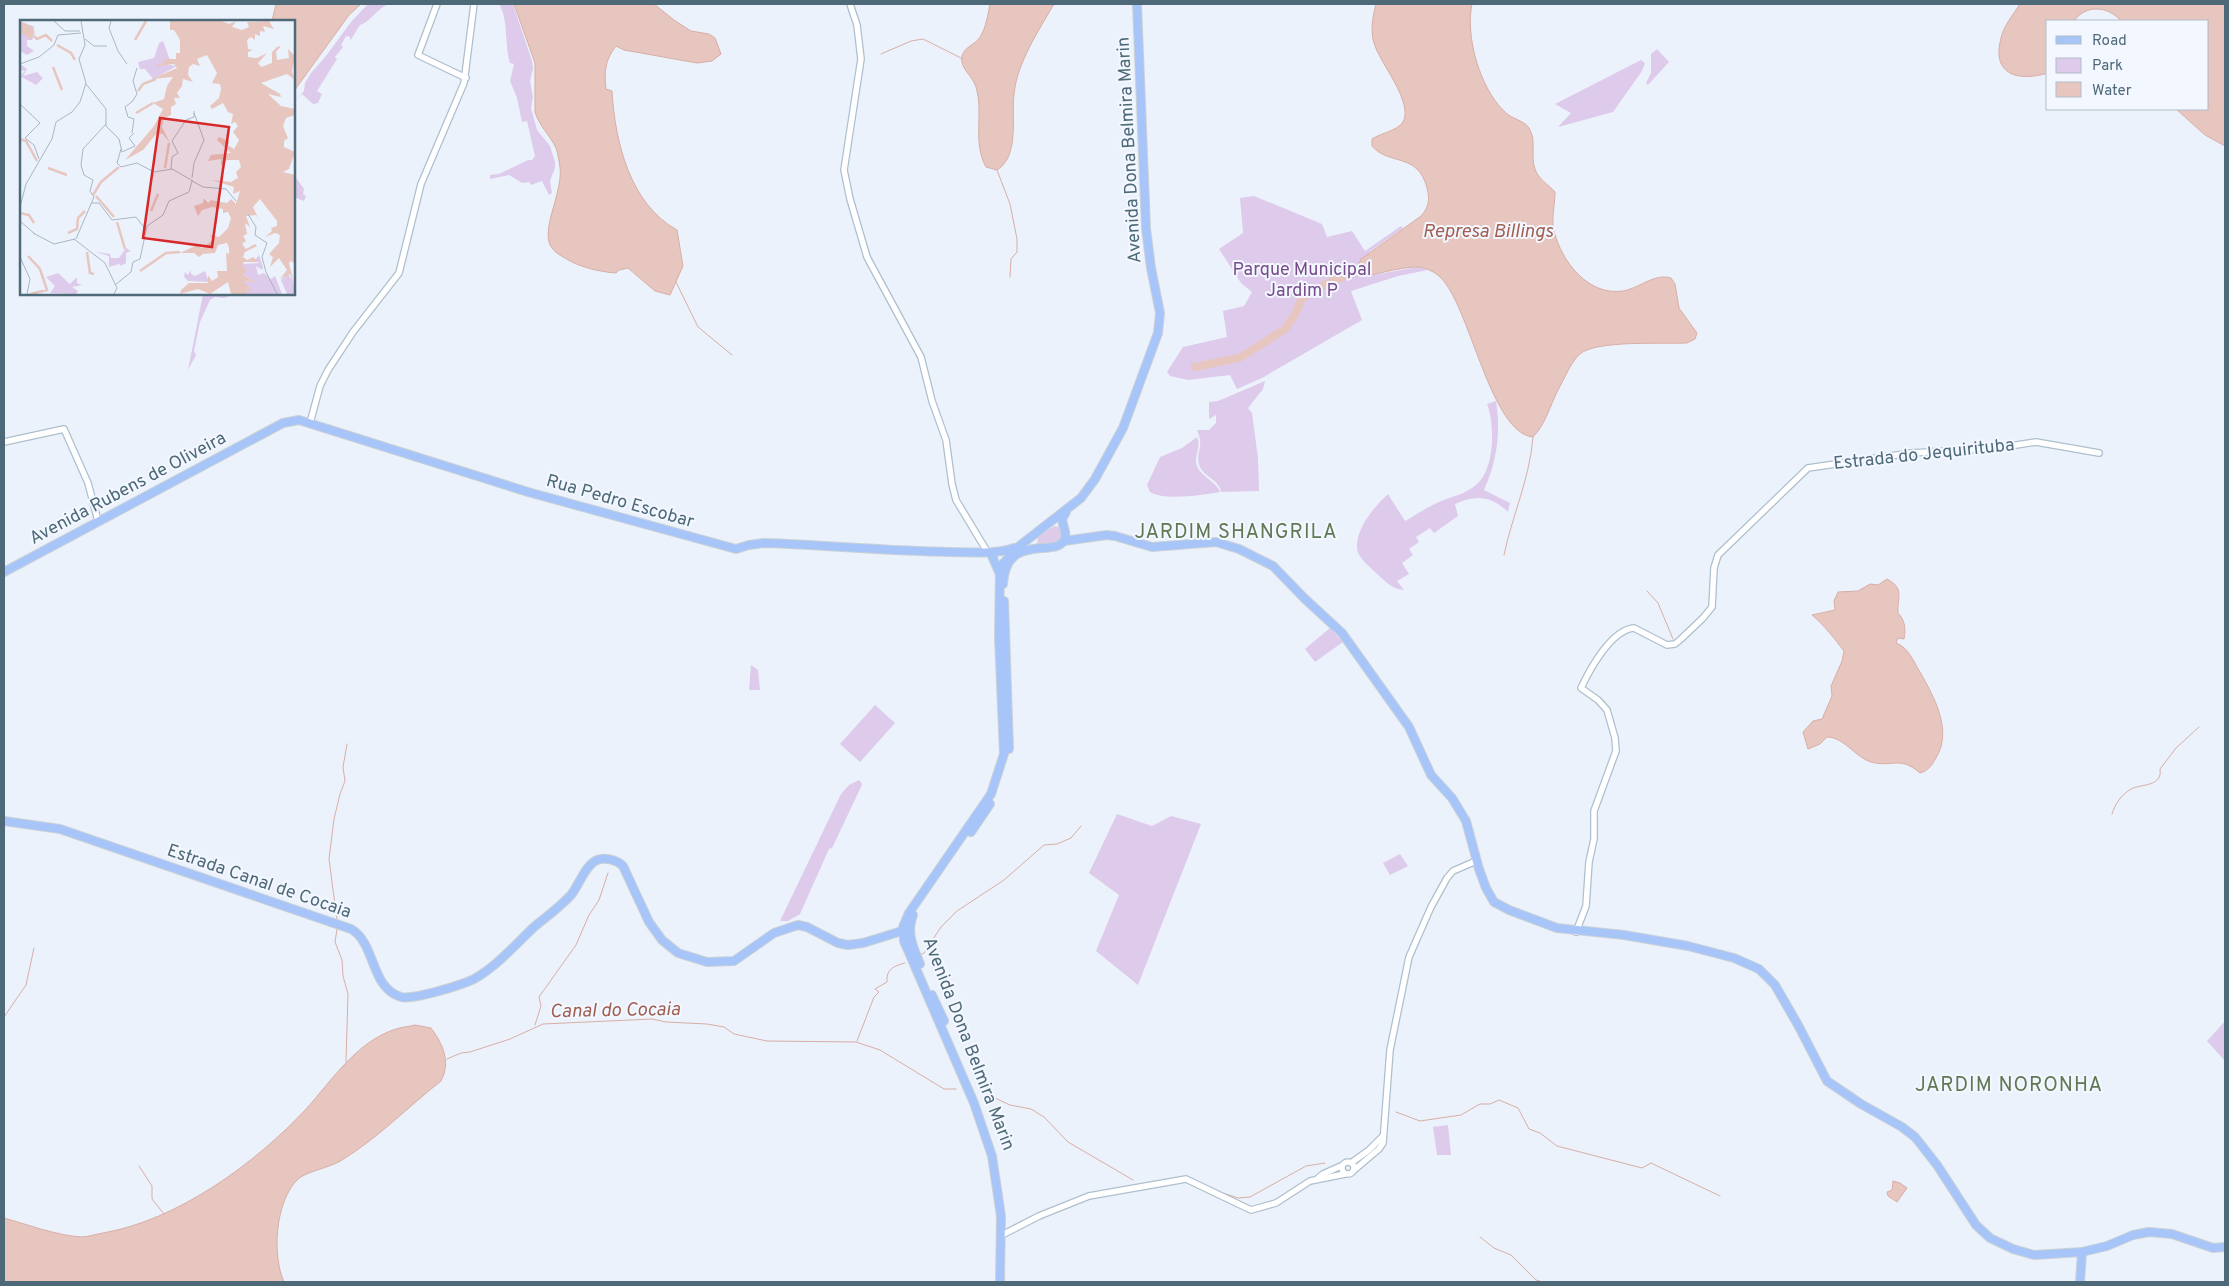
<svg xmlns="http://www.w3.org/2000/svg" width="2229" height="1286" font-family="Overpass,sans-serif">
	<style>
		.green { fill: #decaeb }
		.water { fill: #e7c6c0; stroke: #d8aea6 }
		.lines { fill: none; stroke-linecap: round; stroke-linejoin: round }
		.stream { stroke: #d8aea6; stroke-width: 1 }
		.river { stroke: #e7c6c0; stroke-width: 8 }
		.minor-casing { stroke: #aebfcd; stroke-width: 8 }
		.major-casing { stroke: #cad2d6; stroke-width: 10 }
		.minor { stroke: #fff; stroke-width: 5.5 }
		.major { stroke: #a7c5f8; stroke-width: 8 }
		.labels { text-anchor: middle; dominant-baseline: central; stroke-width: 4; stroke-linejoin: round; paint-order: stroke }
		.street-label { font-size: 18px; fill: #4e6978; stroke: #f3f7ff }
		.park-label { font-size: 18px; fill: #784c8a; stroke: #f3f7ff }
		.water-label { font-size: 19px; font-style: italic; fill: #a05f51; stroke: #f3f7ff }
		.quarter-label { font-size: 20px; letter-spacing: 1px; fill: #607854; stroke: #f3f7ff }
		.inset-river { fill: none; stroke: #e7c6c0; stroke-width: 2.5 }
		.inset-road { fill: none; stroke: #a8b7c3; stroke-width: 1 }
		.view { fill: #d62828; fill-opacity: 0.15; stroke: #d62828; stroke-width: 2.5 }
		.inset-edge { fill: none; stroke: #4e6978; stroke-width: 2.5 }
	</style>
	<rect width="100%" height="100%" fill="#ecf2fc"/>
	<g class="green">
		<path d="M 368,4 L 388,4 C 377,9 370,22 360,25 L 350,41 L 350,37 L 346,36 L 341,45 L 343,47 L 335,57 L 337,59 L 317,91 L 322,94 L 318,103 L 313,104 L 302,94 L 294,102 L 304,91 L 305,83 L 311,73 L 326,56 L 351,22 Z"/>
		<path d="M 499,4 L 513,4 L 532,61 L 533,69 L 530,81 L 533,97 L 531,108 L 537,130 L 550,146 L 555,162 L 555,168 L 550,181 L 552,193 L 549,195 L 542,181 L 531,185 L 529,182 L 522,183 L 509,175 L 490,179 L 490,175 L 499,174 L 528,160 L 532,160 L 535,156 L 527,121 L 522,122 L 517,98 L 510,81 L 514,64 L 510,63 C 504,43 509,21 499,4 Z"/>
		<path d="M 1657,49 L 1669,62 L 1648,85 L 1646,83 L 1651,73 L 1651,54 Z"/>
		<path d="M 1641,60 L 1645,63 L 1642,71 L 1613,112 L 1558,127 L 1571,113 L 1555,104 Z"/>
		<path d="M 294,175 L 304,189 L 303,194 L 306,196 L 304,201 L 294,197 Z"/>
		<path d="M 1254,196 L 1322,224 L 1327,237 L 1352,231 L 1365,251 L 1401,226 L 1403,228 L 1369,252 L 1367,276 L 1418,267 L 1428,270 L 1398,276 L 1351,291 L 1362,320 L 1262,378 L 1237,389 L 1230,375 L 1188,380 L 1170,376 L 1167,372 L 1183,347 L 1227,337 L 1223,311 L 1244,306 L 1252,292 L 1241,283 L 1219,249 L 1243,233 L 1240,198 Z"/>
		<path d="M 203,294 L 236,294 L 224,298 L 215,297 L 210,300 L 200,322 L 194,351 L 196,355 L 188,370 Z"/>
		<path d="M 1265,381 L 1263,389 L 1248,408 L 1252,413 L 1258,458 L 1259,491 L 1221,492 C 1220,481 1206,477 1201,469 C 1196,460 1199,454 1200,446 C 1201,441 1199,435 1197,430 L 1209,430 L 1216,423 L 1216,415 L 1209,419 L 1209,402 L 1218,401 Z"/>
		<path d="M 1496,401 C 1501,432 1497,461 1484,490 L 1510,503 L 1508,512 C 1492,496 1476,494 1455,504 L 1458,516 L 1434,533 L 1430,528 L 1416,537 L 1419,542 L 1409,549 L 1413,555 L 1402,563 L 1409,574 L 1397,581 L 1404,590 C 1391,589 1384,580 1375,572 C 1368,565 1357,557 1357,547 C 1356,528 1375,506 1388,494 L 1405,521 C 1416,515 1427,507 1439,502 C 1452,496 1465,495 1477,484 C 1495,468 1495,424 1487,404 Z"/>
		<path d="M 1197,437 C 1202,449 1192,457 1198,468 C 1203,478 1217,482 1220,492 C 1203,495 1165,501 1150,492 L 1147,485 L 1160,457 L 1182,448 Z"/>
		<path d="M 1054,526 L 1060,527 L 1064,530 L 1061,544 L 1037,544 L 1038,537 Z"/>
		<path d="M 1330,628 L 1343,642 L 1315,662 L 1305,649 Z"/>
		<path d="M 751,665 L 758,670 L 760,690 L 749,690 Z"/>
		<path d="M 875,705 L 895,723 L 860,762 L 840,744 Z"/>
		<path d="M 859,780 L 862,784 L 861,787 L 832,848 L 829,849 L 800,914 L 788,921 L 780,921 L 841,794 L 849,785 Z"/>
		<path d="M 1117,814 L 1152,826 L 1171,816 L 1201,824 L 1138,985 L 1096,951 L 1119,895 L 1089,873 Z"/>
		<path d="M 1400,854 L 1408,866 L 1390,875 L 1383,863 Z"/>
		<path d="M 2225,1021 L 2225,1061 L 2207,1041 Z"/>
		<path d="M 1448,1125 L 1451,1155 L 1437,1155 L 1433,1127 Z"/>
	</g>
	<g class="water">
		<path d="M 276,4 L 361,4 L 349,15 L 294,91 L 294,21 L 272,21 Z"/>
		<path d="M 514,4 L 654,4 L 674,20 L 691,31 L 709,34 L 715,38 L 721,54 L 712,61 L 697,63 L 624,50 L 616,46 C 605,60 604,72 606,89 L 612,91 C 615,142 630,204 677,230 L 683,266 L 670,295 L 655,291 L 628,268 L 619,270 L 616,273 C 601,272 578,267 565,258 C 559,255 551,250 549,242 C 544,223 563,190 560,167 C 559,161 558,153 556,148 C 550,135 539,126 535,112 L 535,63 Z"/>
		<path d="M 990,4 L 1054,4 C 1039,30 1017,63 1014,94 C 1011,116 1020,156 997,170 L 986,167 C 972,142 984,113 976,87 C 973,76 959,68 962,56 C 965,46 975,45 980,37 C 986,28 988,14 990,4 Z"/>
		<path d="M 1376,4 L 1472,4 C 1465,36 1480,88 1504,111 C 1511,119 1524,120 1529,128 C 1537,141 1530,156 1535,169 C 1538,179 1549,185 1555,192 C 1555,205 1551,219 1554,231 C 1562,262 1588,296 1623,291 C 1640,288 1654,273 1671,278 L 1675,284 L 1679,308 L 1697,333 L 1695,339 L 1687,343 C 1664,344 1595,340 1580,354 C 1570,363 1565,378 1558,390 C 1550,406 1545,425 1533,437 C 1490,433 1470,305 1440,277 C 1435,272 1426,268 1419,267 C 1408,266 1379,273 1367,276 L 1361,275 L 1357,267 L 1361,259 L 1421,216 C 1429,207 1430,199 1427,188 C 1418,152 1389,166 1372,146 L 1372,139 C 1381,133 1397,131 1403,122 C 1414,102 1379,62 1374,43 C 1370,30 1373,16 1376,4 Z"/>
		<path d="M 2020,4 L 2225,4 L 2225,146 L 2205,135 L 2176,109 L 2208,109 L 2208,21 L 2121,21 C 2108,6 2086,4 2074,21 L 2048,21 L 2048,73 C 2018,82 1991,75 2001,38 C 2004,25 2013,15 2020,4 Z"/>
		<path d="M 1887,579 C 1905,589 1897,596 1898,613 C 1905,620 1906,629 1904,639 L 1898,638 L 1896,643 C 1909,648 1913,661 1920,672 C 1934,697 1953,730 1936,758 C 1932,765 1928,771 1920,773 C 1899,755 1893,768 1871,762 C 1855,757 1844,737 1827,737 L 1820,744 L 1808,749 L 1803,732 L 1813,721 L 1822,719 L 1832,696 L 1831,686 L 1842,661 L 1844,651 C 1834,638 1824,625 1812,615 L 1835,610 L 1834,601 L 1838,592 L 1858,591 L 1870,584 L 1878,585 Z"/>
		<path d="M 415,1025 L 431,1028 C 443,1044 451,1062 441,1081 C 408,1107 378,1138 342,1160 C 330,1168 306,1171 297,1180 C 275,1203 272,1255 284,1282 L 4,1282 L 4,1218 C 29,1225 55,1235 81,1237 C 88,1237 96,1234 103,1233 C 178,1220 256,1163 307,1108 C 332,1080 356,1043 393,1030 C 400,1027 408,1027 415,1025 Z"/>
		<path d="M 1893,1181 L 1900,1183 L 1907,1188 L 1897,1202 L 1888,1196 L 1887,1192 L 1892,1190 Z"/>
	</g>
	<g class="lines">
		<g class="stream">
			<path d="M 881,54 L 911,41 L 923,39 L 961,58"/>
			<path d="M 997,170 L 1010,204 L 1017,239 L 1017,252 L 1011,259 L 1010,277"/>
			<path d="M 676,282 L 698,327 L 732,355"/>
			<path d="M 1504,555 C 1512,516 1530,478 1533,437"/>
			<path d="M 1647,591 L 1658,603 L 1673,639"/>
			<path d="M 2112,814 C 2115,804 2121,795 2131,789 C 2140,784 2163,787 2160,769 L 2176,748 L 2199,727"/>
			<path d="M 337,920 L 329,859 L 334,819 L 340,794 L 345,781 L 343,767 L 347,744"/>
			<path d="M 337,929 L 335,942 L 342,960 L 343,976 L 348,994 L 346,1062"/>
			<path d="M 920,955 L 924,953 L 941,927 L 957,911 L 1004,880 L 1044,845 L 1057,844 L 1071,838 L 1081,826"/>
			<path d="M 4,1017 L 26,985 L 34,948"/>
			<path d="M 535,1025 L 541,1006 L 539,997 L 576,945 L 589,915 L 599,900 L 608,873"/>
			<path d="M 857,1041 L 874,997 L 879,992 L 875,989 L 887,982 C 886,969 894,966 905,963"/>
			<path d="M 447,1059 L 461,1053 L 470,1052 L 510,1039 L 543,1024 L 652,1019 L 666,1022 L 707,1024 L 724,1027 L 734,1034 L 767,1041 L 856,1042 L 880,1050 L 944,1089 L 956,1089"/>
			<path d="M 980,1091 L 1010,1105 L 1031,1109 L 1044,1117 L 1068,1142 L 1133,1180"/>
			<path d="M 1396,1112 L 1420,1121 L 1461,1115 L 1480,1104 L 1490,1104 L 1499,1100 L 1518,1108 L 1529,1129 L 1540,1133 L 1557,1146 L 1642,1168 L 1651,1163 L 1720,1196"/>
			<path d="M 139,1166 L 152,1186 L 152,1199 L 164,1214"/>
			<path d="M 1220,1192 L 1238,1198 L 1250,1197 L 1306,1166 L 1325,1163"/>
			<path d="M 1480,1237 L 1494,1248 L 1511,1255 L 1536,1280 L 1543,1282"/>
		</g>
		<g class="river">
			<path d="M 1241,357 L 1285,329 L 1296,313 L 1301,299 L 1330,282 L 1358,271"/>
			<path d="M 1195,367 L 1238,358"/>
		</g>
		<defs>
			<g id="minor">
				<path d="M 437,4 L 418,55 L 466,78"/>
				<path d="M 850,4 L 857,25 L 861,59 L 844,170 L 850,199 L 867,257 L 921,357 L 932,401 L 946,440 L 952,484 L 956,500 L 988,553"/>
				<path d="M 310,423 L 320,386 L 328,370 L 353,332 L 399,273 L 421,184 L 464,83 L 474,4"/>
				<path d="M 4,442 L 64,429 L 88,483 L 98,521"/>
				<path d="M 1576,932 L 1586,906 L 1589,862 L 1594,839 L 1594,811 L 1616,751 L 1615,738 L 1607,710 L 1598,700 L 1581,688 C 1590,669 1611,630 1634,628 L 1667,645 L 1675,644 L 1681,639 L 1703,618 L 1712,607 L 1714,568 L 1718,555 L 1808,468 L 1911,453 L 1997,448 L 2036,442 L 2099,453"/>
				<circle cx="1348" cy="1168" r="6"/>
				<path d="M 1351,1163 L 1369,1150 L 1383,1136"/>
				<path d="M 1353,1171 L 1379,1149 L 1383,1143 L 1390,1050 L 1409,957 L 1431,907 L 1447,878 L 1453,871 L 1476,861"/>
				<path d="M 1318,1178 L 1323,1174 L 1341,1166"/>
				<path d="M 1002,1235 L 1039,1216 L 1089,1196 L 1186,1179 L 1251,1210 L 1276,1203 L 1310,1181 L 1345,1174"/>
			</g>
			<g id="major">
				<path d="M 1064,541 L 1107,535 L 1115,536 L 1152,547 L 1216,542 L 1239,549 L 1273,566 L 1304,598 L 1342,633 L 1409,727 L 1431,775 L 1452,798 L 1466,821 L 1479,869 L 1486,888 L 1494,902 L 1509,910 L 1557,928 L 1624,935 L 1688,946 L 1734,958 L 1759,969 L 1775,985 L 1798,1025 L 1827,1081 L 1861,1104 L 1902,1127 L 1915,1137 L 1937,1165 L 1976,1225 L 1990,1238 L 2013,1249 L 2034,1255 L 2082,1252 L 2107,1246 L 2133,1235 L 2149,1232 L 2172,1234 L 2213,1248 L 2225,1247"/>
				<path d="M 992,556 L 999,572"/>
				<path d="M 4,572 L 283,423 L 299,420 L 528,492 L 736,549 L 749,545 L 764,543 C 826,545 888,551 950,552 C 971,552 994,555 1014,548"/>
				<path d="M 1003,584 C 1006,530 1059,560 1065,538 C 1067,531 1062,525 1062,519 L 1066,512"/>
				<path d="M 1004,601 L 1009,749"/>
				<path d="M 4,821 L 60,829 L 351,929 C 376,943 370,988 401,997 C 413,1000 462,985 474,979 C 497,966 515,945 534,927 C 546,917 560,907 571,895 C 579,885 584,868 595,861 C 603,856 617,860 623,866 L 649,922 L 662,940 L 678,953 L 707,962 L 734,961 L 774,933 L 798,925 L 807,927 L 838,943 L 848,945 L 863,943 L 902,931 L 911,941"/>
				<path d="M 971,832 L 990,804"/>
				<path d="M 913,915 C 906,933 913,947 920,964"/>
				<path d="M 932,995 L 944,1021"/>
				<path d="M 1000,1282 L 1001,1216 L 992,1156 L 974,1103 L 904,941 L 903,927 L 909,913 L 991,794 L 1004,754 L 999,637 L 1000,567 L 1018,547 L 1081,498 L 1095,479 L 1123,428 L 1158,333 L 1160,313 L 1151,268 L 1146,228 L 1137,4"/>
				<path d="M 2080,1282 L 2082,1252"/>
			</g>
		</defs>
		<use href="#minor" class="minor-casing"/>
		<use href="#major" class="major-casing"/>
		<use href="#minor" class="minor"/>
		<use href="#major" class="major"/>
	</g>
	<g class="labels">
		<g class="street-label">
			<text transform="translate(1130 150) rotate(-93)">Avenida Dona Belmira Marin</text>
			<text transform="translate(1924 455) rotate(-6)">Estrada do Jequirituba</text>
			<text transform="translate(128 489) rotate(-28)">Avenida Rubens de Oliveira</text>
			<text transform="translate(620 502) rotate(16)">Rua Pedro Escobar</text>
			<text transform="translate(259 882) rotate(19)">Estrada Canal de Cocaia</text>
			<text transform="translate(968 1044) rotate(69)">Avenida Dona Belmira Marin</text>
		</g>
		<g class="park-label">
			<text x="1302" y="270">Parque Municipal<tspan x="1302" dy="21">Jardim P</tspan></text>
		</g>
		<g class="water-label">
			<text x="1488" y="232">Represa Billings</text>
			<text transform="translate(615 1011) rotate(-1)">Canal do Cocaia</text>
		</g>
		<g class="quarter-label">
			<text x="1236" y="533">JARDIM SHANGRILA</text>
			<text x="2009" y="1086">JARDIM NORONHA</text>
		</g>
	</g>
	<g transform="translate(20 20)">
		<rect width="275" height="275" fill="#ecf2fc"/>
		<path d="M 12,5 L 15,13 L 12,20 L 7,20 L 7,26 L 14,31 L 7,35 L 0,31 L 0,11 ZM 143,21 L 150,40 L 141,44 L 157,46 L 133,59 L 125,49 L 120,49 L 118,42 L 134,38 L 139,23 ZM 0,44 L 7,49 L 3,56 L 17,52 L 23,58 L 16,65 L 0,56 L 5,51 L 0,50 ZM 106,228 L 111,231 L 106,233 L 106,243 L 101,246 L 99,244 L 89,247 L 89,236 L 76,232 L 90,234 L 91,238 L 99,238 ZM 239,235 L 243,247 L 242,250 L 236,246 L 238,255 L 244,253 L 251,259 L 255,256 L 262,274 L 226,274 L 226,270 L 230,268 L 223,264 L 223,261 L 236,262 L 223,255 L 227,250 L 222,249 L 222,244 L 239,243 L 235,240 ZM 171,250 L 171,254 L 175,256 L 185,251 L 189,262 L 168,261 L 164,257 L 165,252 L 168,255 ZM 38,253 L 50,264 L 57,257 L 57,263 L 62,265 L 52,267 L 58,271 L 56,274 L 30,273 L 35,266 L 26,257 ZM 268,254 L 273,261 L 275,274 L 267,274 L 261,260 Z" fill="#decaeb"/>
		<path d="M 0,1 L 14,7 L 12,20 L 0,12 ZM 150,1 L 202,1 L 209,4 L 216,1 L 212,7 L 222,10 L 229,7 L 227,2 L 249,1 L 254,9 L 243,6 L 245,12 L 240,11 L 240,16 L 235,14 L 235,20 L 231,17 L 227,20 L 228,29 L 233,30 L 228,32 L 228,37 L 237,38 L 247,33 L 238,43 L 241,47 L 252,43 L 252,32 L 257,27 L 261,26 L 256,32 L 257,40 L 269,38 L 268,29 L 275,36 L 272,51 L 274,59 L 267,54 L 241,63 L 260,74 L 261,77 L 248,74 L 261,86 L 275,89 L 275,95 L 266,98 L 263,106 L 268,118 L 264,121 L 264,127 L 275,132 L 269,149 L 263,152 L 275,155 L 275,244 L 271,241 L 269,243 L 274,263 L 270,254 L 260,259 L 267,250 L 259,238 L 250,247 L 253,237 L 249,234 L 259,223 L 260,215 L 255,213 L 245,217 L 252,211 L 251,208 L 257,206 L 257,201 L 240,179 L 233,187 L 240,202 L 236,195 L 226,196 L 230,207 L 225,203 L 227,214 L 223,216 L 226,221 L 222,224 L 226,229 L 235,224 L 237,226 L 225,232 L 223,237 L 227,240 L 233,237 L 239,242 L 224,242 L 222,246 L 227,250 L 223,255 L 236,262 L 223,261 L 234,272 L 227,269 L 226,274 L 211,274 L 208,262 L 190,274 L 178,269 L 160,274 L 161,270 L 169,263 L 188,263 L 188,255 L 192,261 L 198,257 L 197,251 L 207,251 L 206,233 L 209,234 L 209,228 L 207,223 L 198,225 L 195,233 L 183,234 L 179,237 L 174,233 L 160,233 L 177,225 L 182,228 L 193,220 L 190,215 L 199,217 L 208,208 L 211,198 L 208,192 L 203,193 L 203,189 L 192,187 L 182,190 L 178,196 L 174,186 L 183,183 L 184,178 L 188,183 L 191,180 L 207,183 L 211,179 L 216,184 L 220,171 L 213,174 L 214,167 L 192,160 L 211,162 L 218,158 L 216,152 L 221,147 L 219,140 L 207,140 L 201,146 L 201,139 L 188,141 L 191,135 L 211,133 L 197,120 L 199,117 L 210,122 L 208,125 L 214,129 L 219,120 L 213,112 L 218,106 L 215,102 L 211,104 L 213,94 L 208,92 L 203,83 L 192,89 L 190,86 L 199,78 L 201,69 L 200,64 L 192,63 L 197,53 L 187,35 L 177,39 L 180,46 L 173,44 L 169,47 L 168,55 L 173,62 L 163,59 L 162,66 L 157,73 L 160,78 L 154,78 L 156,84 L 151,87 L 151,95 L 144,98 L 142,107 L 150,123 L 143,114 L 137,113 L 123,130 L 105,140 L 134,106 L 143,89 L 133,83 L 144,79 L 147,66 L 153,57 L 132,59 L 157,48 L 154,44 L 138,46 L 135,45 L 141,44 L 146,39 L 156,39 L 156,33 L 160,33 L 160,20 L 154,10 L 150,10 Z" fill="#e7c6c0"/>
		<path class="inset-river" d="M 175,1 L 197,21 L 211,43 L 216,65 L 212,92M 14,16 L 17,19 L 26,15 L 32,21M 115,20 L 126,1M 37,25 L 51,33 L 55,40M 33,47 L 42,70M 118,71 L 123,64 L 136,59M 116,93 L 133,83M 0,119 L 6,121 L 17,141M 28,148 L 47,155M 145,148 L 149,123M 73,175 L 81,162 L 99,147M 76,176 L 94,197M 217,181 L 227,193M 131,191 L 138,174M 0,193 L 9,195 L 14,203M 97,202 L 105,229M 48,213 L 57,209 L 58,198 L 65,191M 67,232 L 70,253 L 74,254M 8,236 L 20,249 L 27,270 L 10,274M 120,251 L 146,233 L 160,232"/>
		<path class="inset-road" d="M 34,1 L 45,11 L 60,11M 91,1 L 89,8 L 98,31 L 107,44M 65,19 L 74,26 L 87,26M 0,44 L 19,37 L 34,25 L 38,15 L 61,13M 66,64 L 86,89 L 86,106 L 99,119 L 102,132 L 115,126 L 109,118 L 114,113M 112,82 L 117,74 L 113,61 L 117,48M 0,84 L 20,103M 112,113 L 114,99 L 108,97 L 105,87 L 113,81M 101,129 L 97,143 L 101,147 L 117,143 L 134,152 L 152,149 L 173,161M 19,139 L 14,125 L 5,118 L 20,103M 151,149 L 152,137 L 158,133 L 152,121 L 166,100 L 174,97 L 174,91M 172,158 L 174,143 L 184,120 L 174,93M 172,161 L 183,167 L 206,169 L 216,181M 71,183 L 79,183 L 92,200 L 116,197 L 126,210M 0,187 L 6,164 L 32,119 L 36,102 L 52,92 L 60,82 L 66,63 L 59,39 L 65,25 L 61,1M 228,194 L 236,207 L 235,215 L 247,223 L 242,237 L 246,252 L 257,274M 0,201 L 15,214M 13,213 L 34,224 L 55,219M 54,219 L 85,243 L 97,268 L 94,274M 56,219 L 74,177 L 70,171 L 73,160 L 64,155 L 61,145 L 63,129 L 86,104M 0,237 L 10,259 L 7,274M 95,265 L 111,252 L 113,242 L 120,239 L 127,206 L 143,195 L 149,181 L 169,172 L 172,161"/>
		<path class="view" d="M 140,98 L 209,107 L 192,227 L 123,218 Z"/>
		<rect width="275" height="275" class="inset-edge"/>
	</g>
	<rect width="2229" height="1286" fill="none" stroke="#4e6978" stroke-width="10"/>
	<rect x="2046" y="20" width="162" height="90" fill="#f3f7ff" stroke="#b1bec9"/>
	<rect x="2056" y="36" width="25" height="8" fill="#a7c5f8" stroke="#b1bec9"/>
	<text x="2092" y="45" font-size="15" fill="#4e6978">Road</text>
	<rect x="2056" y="58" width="25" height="15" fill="#decaeb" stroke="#b1bec9"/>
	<text x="2092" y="70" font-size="15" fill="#4e6978">Park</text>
	<rect x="2056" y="82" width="25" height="15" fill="#e7c6c0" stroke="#b1bec9"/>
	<text x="2092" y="95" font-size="15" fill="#4e6978">Water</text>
</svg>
